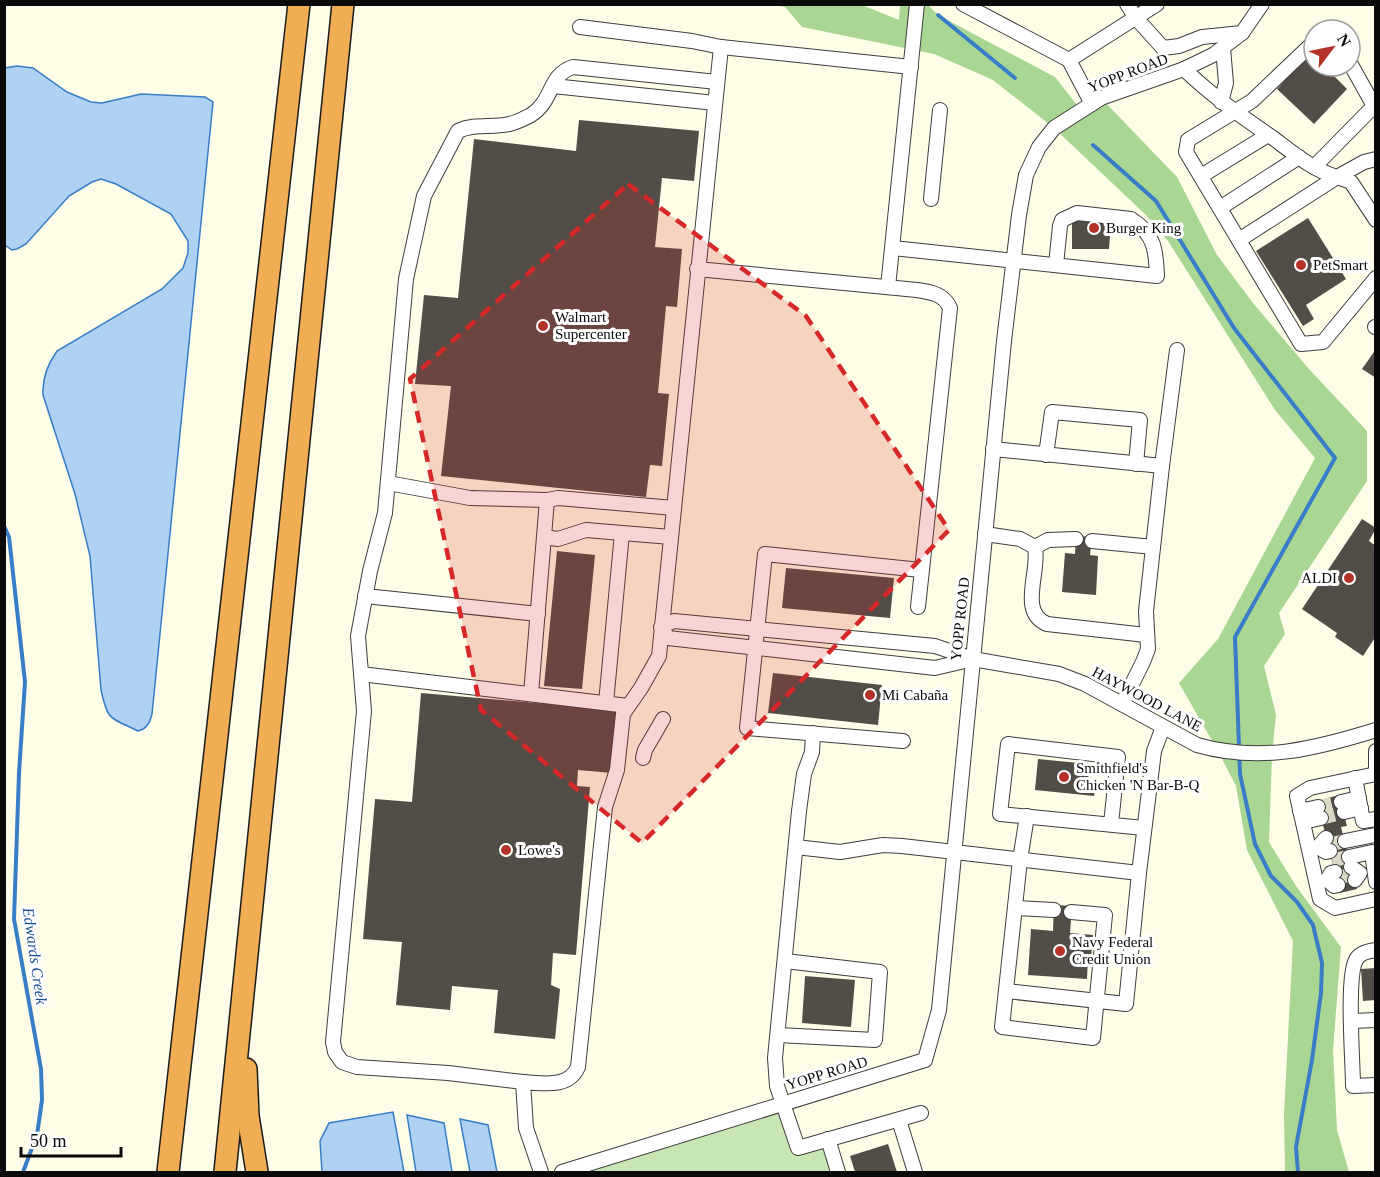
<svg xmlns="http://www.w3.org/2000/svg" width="1380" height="1177" font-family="Georgia,serif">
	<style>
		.green { fill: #c8e6b3 }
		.forest { fill: #a9d793 }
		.water { fill: #aed1f4; stroke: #387dc8; stroke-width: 1.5 }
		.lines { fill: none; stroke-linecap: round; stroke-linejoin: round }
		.stream { stroke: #387dc8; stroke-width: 4 }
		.building { fill: #524d47 }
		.minor-tunnel { stroke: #d9d9c6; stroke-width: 14; stroke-dasharray: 14 7; stroke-linecap: butt }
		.minor-casing { stroke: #3d3d3d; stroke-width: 16 }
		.highway-casing { stroke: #1b1b1b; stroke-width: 24 }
		.minor { stroke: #fff; stroke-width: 14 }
		.highway { stroke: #f0ae54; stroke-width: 21 }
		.marked { fill: #d62828; fill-opacity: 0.2; stroke: #d62828; stroke-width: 4.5; stroke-dasharray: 12 8; stroke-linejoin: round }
		.poi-dot { fill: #b43227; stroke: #fff; stroke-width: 2 }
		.labels { text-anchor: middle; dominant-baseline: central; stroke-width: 6; stroke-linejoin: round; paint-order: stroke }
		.street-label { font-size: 15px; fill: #0a0a0a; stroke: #fff }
		.poi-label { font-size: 15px; fill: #0a0a0a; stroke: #fff; text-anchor: start }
		.water-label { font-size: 16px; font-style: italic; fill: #195096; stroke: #fff }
	</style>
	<rect width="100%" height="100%" fill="#fefde7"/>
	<path class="green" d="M 783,1104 L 798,1148 L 828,1139 L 838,1172 L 562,1172 Z"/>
	<path class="forest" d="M 774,5 L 862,5 L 899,20 L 900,5 L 928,5 L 938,15 L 1055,77 L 1081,110 L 1101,98 L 1177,177 L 1217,255 L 1253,303 L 1309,369 L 1367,431 L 1367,481 L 1279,613 L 1285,634 L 1264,666 L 1276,715 L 1272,753 L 1269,842 L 1296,886 L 1341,947 L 1333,1050 L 1337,1130 L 1349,1172 L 1375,1172 L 1285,1172 L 1284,1114 L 1293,941 L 1247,850 L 1236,786 L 1218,751 L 1179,683 L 1218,639 L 1315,458 L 1275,410 L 1168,241 L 1147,216 L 1054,128 L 993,80 L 934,54 L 802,27 L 785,7 Z"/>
	<g class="water">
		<path d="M 17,66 L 33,68 L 67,92 L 91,102 L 102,103 L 141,94 L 205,97 L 213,102 L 152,714 C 150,722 147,729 138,731 C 110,717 108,722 101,690 L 90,556 L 75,494 L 43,395 C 42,378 47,365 57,351 L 162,289 L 183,268 L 188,253 L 188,241 L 171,214 L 116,184 L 101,179 L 92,182 L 69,196 L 26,244 L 17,249 L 12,250 L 5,245 L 5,68 Z"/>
		<path d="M 393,1112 L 404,1172 L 322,1172 L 320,1141 L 329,1123 Z"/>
		<path d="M 407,1115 L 444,1123 L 452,1172 L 416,1172 Z"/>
		<path d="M 460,1119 L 488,1125 L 497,1172 L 470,1172 Z"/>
	</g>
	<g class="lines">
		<g class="stream">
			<path d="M 938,15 L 1015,78"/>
			<path d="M 1093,145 L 1156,201 L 1234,328 L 1335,458 L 1235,637 L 1240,774 L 1255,844 L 1271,876 L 1297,902 L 1313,925 L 1322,963 L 1321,993 L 1312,1060 L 1296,1147 L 1298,1172"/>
			<path d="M 4,526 L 9,537 L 25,682 L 19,773 L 14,919 L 41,1069 L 42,1100 L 37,1135 L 23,1172"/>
		</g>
	</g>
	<g class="building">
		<path d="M 1310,53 L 1314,57 L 1314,66 L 1324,66 L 1347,89 L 1314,124 L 1277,89 Z"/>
		<path d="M 579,120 L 699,131 L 694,181 L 662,178 L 655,247 L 682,249 L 677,307 L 666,306 L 658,393 L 669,394 L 662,466 L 650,465 L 646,497 L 441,476 L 451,386 L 415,384 L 424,295 L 458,298 L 474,139 L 576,151 Z"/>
		<path d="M 1308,218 L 1346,279 L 1306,305 L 1314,319 L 1303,326 L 1256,251 Z"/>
		<path d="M 1072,220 L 1116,221 L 1116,235 L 1110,235 L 1109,249 L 1072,249 Z"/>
		<path d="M 1376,349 L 1376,378 L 1362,369 Z"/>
		<path d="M 1362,519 L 1376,528 L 1369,541 L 1376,546 L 1376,636 L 1363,656 L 1335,637 L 1337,633 L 1302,609 Z"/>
		<path d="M 1076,536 L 1092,537 L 1090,555 L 1098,556 L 1096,595 L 1062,592 L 1065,553 L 1075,554 Z"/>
		<path d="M 557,551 L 595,555 L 582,689 L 544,686 Z"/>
		<path d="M 786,568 L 894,578 L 890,618 L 782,608 Z"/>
		<path d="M 773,673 L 882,685 L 878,725 L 768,713 Z"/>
		<path d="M 421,693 L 617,710 L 612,773 L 578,770 L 577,786 L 590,787 L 576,955 L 553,953 L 551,985 L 560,989 L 555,1039 L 494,1033 L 498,990 L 452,986 L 450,1010 L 396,1005 L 402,942 L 363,939 L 375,799 L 412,802 Z"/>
		<path d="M 1038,759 L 1089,764 L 1088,781 L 1096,782 L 1094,796 L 1035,790 Z"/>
		<path d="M 1339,795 L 1347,826 L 1341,827 L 1357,889 L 1340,893 L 1317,801 Z"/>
		<path d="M 1054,905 L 1072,906 L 1070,933 L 1093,935 L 1091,958 L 1088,957 L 1087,979 L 1028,975 L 1031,929 L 1053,931 Z"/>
		<path d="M 1376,968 L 1376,1000 L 1363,1001 L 1361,969 Z"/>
		<path d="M 805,976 L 855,980 L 851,1027 L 802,1023 Z"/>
		<path d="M 888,1144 L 897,1172 L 855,1172 L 850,1156 Z"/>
	</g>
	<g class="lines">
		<g class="minor-tunnel">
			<path d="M 1318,807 L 1341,802"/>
			<path d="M 1321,818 L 1344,812"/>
			<path d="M 1328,845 L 1345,841"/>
			<path d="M 1332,860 L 1349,857"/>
			<path d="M 1336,878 L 1353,874"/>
		</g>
		<defs>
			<g id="minor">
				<path d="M 963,4 L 1069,60 L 1092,104"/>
				<path d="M 1127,4 L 1136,18 L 1163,48 L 1179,46 L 1202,37 L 1242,33"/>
				<path d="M 580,27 L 692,41 L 721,47 L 911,67"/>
				<path d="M 1314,42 L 1252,101 L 1188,140 L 1186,152 L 1301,344 L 1323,342 L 1376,278"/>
				<path d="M 1069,60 L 1157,4"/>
				<path d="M 1184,69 C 1212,96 1241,116 1273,138 C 1293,153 1313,170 1337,177"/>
				<path d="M 553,86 L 715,103"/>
				<path d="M 1221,102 L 1226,83 L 1223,48"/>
				<path d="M 1376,159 L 1364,162 L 1337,177 L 1351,182 L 1376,220"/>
				<path d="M 1314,167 L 1374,106 L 1350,63"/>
				<path d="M 1201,176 L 1268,135"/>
				<path d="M 931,199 L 940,110"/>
				<path d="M 1220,208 L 1299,157"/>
				<path d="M 1239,240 L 1337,177"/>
				<path d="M 893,248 L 1157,276 C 1156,251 1155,234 1131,219 L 1077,213 L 1062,220 L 1060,226 L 1056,265"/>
				<path d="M 697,269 L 917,290 C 931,292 944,294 950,308 L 918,607"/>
				<path d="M 888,287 L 917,4"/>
				<path d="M 1375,327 L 1376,327"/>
				<path d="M 993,449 L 1162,466 L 1177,350"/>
				<path d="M 1046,455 L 1052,412 L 1140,420 L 1136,464"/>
				<path d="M 388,483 L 470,498 L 547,500 L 558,498 L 674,508"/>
				<path d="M 985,534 L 1020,539 L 1035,547 C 1040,572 1018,612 1047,624 L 1146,635"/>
				<path d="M 544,537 L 558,539 L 586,530 L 671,537"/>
				<path d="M 1092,541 L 1153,547"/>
				<path d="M 1035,547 L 1048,540 L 1076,539"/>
				<path d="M 365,596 L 538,614"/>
				<path d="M 973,659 L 935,668 L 668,638 L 661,627 L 674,621 L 935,646 L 973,659 L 1059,674 L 1085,684 L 1197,745 C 1260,763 1315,749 1376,730"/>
				<path d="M 361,674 L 628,706"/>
				<path d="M 531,694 L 547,500"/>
				<path d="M 606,703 L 622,533"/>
				<path d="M 1122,704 L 1143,662 L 1148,649 L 1146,611 L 1162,466"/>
				<path d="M 813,733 L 812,752 L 804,774 L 799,811 L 775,1058 L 777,1086 L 798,1148 L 921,1113"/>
				<path d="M 903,741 L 747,728 L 765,554 L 921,570"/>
				<path d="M 1376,751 L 1376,767"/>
				<path d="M 643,758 L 645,750 L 663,719"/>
				<path d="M 1376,774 L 1310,788 L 1297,796 L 1320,899 L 1335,908 L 1376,899"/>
				<path d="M 1355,778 L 1363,821 L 1376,819"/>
				<path d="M 1341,802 L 1359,798"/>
				<path d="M 1300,811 L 1318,807"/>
				<path d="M 1344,812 L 1361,808"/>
				<path d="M 1027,816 L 1020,860 L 1002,1027 L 1093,1038 L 1105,915 L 1071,912"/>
				<path d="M 1303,822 L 1321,818"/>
				<path d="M 1111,824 L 1118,757 L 1008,744 L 1000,814 L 1144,828"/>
				<path d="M 1326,838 L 1318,847 L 1326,852 L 1330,851"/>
				<path d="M 1345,841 L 1375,835"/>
				<path d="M 796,847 L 840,852 L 883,845 L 902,846 L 1139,873"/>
				<path d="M 1349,857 L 1372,852 L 1376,882"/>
				<path d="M 1351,867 L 1360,873 L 1355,880"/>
				<path d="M 1335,872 L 1331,873 L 1327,880 L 1334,886 L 1338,885"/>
				<path d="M 1015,908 L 1054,910"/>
				<path d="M 1376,950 C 1368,951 1359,953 1356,960 C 1346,977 1353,1062 1353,1086 L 1376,1085"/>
				<path d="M 1006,991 L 1126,1004 L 1139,873 L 1154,751 L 1163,727"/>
				<path d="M 1352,1021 L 1376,1020"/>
				<path d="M 778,1035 L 875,1040 L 880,972 L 785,961"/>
				<path d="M 523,1082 L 448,1073 L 357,1067 L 342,1062 L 335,1052 L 333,1042 L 364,711 L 358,636 L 370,571 L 385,513 L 406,279 L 424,196 L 458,131 C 475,123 491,128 509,124 C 516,123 525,118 531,115 C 554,100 548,75 573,67 L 717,82"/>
				<path d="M 899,1120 L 915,1172"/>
				<path d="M 828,1139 L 838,1172"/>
				<path d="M 541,1172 L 526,1128 L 523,1082 C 543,1083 568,1089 578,1067 L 605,807 L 617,770 L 623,714 L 641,688 L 659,656 L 721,47"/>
				<path d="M 562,1172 L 925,1060 L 939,1010 L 1004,341 L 1019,215 L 1026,175 L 1039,147 L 1054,128 L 1101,98 L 1184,69 L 1213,55 L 1242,33 L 1262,4"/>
			</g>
			<g id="highway">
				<path d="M 246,1069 L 248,1116 L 257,1172"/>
				<path d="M 168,1172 L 299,4"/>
				<path d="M 225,1172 L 343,4"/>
			</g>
		</defs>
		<use href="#minor" class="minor-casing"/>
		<use href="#highway" class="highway-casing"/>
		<use href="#minor" class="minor"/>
		<use href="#highway" class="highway"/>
	</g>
	<path class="marked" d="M 628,184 L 806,316 L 949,530 L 642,843 L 481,710 L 410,379 Z"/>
	<g class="poi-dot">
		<circle cx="1094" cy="228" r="6"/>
		<circle cx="1301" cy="265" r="6"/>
		<circle cx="543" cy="326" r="6"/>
		<circle cx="1349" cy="578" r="6"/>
		<circle cx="870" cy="695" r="6"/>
		<circle cx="1064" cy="777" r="6"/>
		<circle cx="506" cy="850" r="6"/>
		<circle cx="1060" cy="951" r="6"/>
	</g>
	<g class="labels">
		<g class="street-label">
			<text transform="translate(1128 73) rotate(-21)">YOPP ROAD</text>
			<text transform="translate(960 619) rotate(-84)">YOPP ROAD</text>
			<text transform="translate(1147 699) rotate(28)">HAYWOOD LANE</text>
			<text transform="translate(827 1073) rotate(-17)">YOPP ROAD</text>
		</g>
		<g class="poi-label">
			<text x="1106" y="228">Burger King</text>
			<text x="1313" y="265">PetSmart</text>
			<text x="555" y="317">Walmart<tspan x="555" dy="17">Supercenter</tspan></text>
			<text x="1337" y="578" text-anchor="end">ALDI</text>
			<text x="882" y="695">Mi Cabaña</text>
			<text x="1076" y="768">Smithfield's<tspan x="1076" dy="17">Chicken 'N Bar-B-Q</tspan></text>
			<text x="518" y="850">Lowe's</text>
			<text x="1072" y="942">Navy Federal<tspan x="1072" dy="17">Credit Union</tspan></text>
		</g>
		<g class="water-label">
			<text transform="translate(35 956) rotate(82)">Edwards Creek</text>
		</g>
	</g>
	<rect width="1380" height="1177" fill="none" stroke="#0a0a0a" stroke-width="12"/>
	<g transform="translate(1332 48) rotate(58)"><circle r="28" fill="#ffffff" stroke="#9d9d9d" stroke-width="1.5"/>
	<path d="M0-4.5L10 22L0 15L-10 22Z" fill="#b43227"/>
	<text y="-9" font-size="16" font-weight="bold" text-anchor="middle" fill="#0a0a0a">N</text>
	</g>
	<path d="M21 1147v9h100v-9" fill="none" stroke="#0a0a0a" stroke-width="3"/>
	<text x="30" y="1147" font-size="18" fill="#0a0a0a" stroke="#ffffff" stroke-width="4.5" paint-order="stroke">50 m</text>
</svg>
